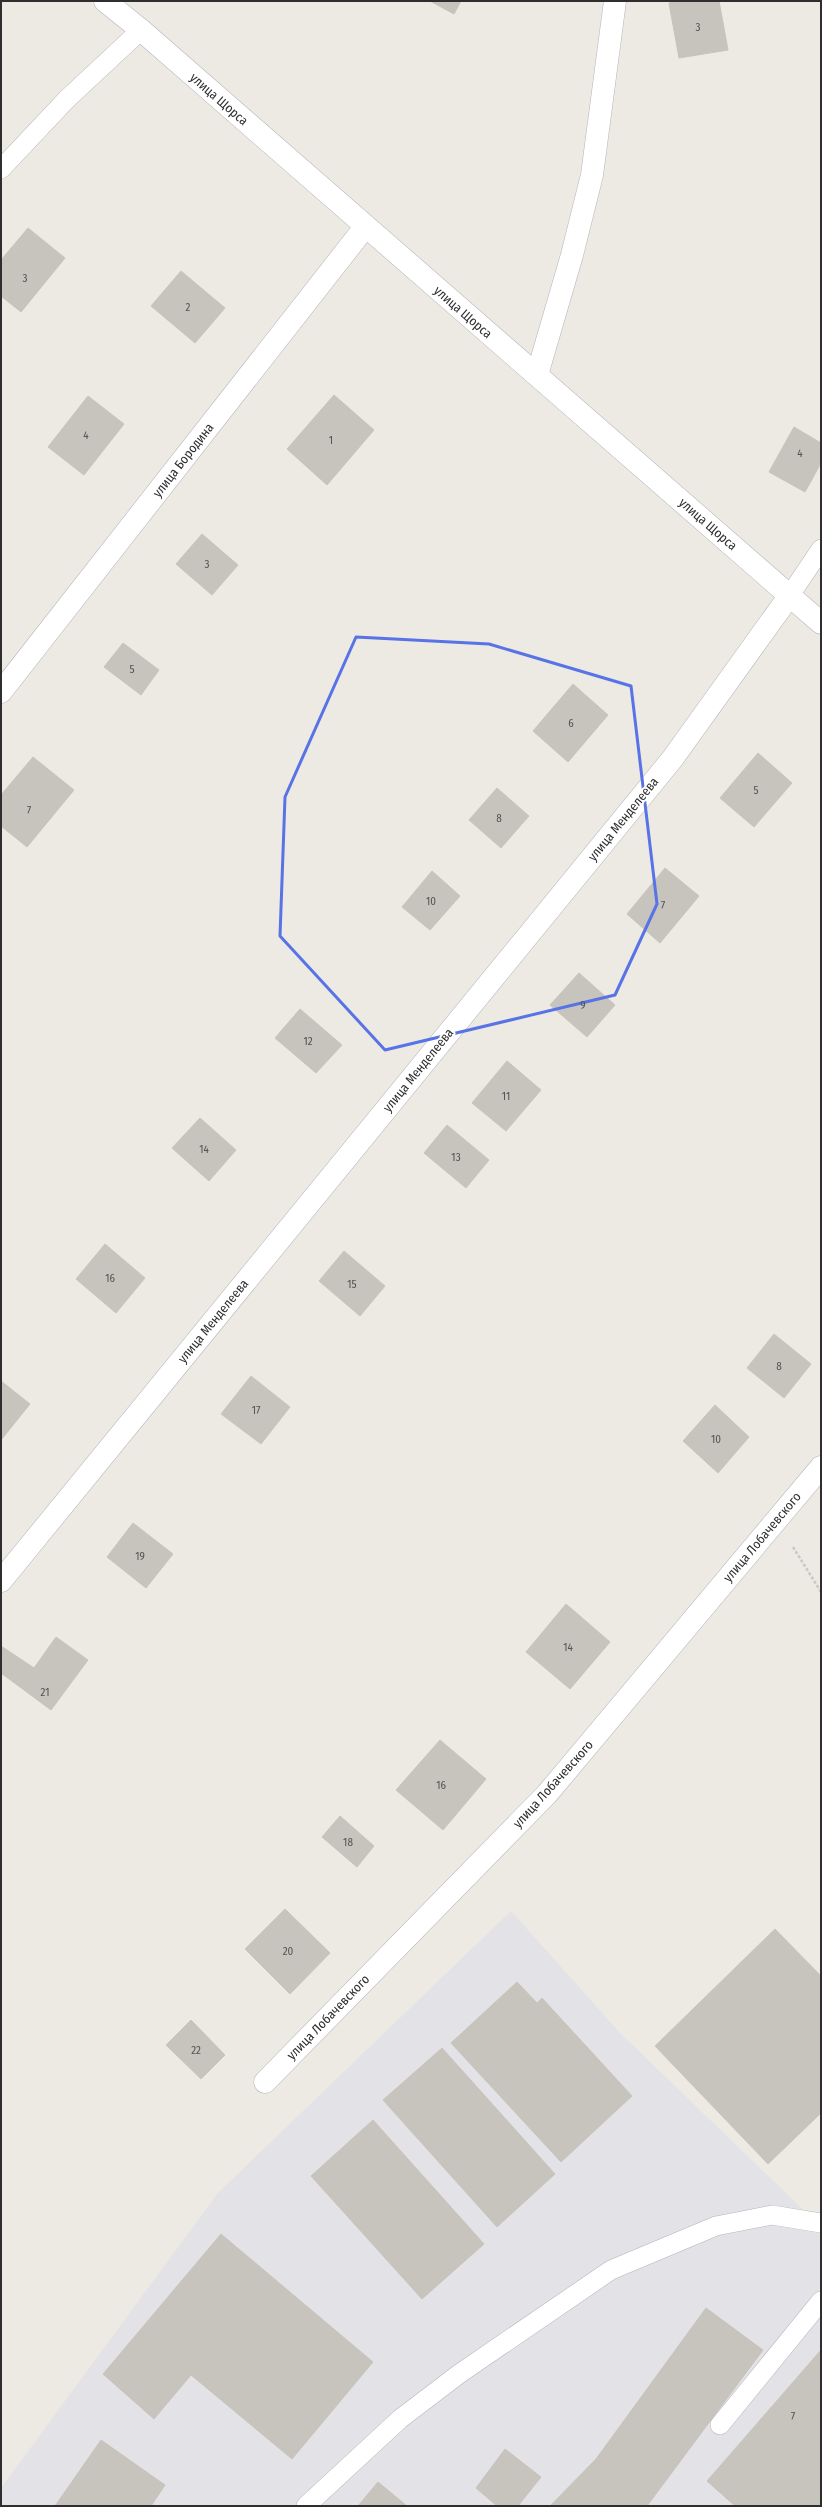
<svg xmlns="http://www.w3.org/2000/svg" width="822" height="2507" font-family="'Fira Sans Condensed',sans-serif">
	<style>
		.industrial { fill: #e3e2e7 }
		.building { fill: #c7c3bd; stroke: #c9c4bc }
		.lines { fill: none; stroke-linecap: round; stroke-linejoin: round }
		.service-casing { stroke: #b3b4bc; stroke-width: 20 }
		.minor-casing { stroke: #b3b4bc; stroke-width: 23 }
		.secondary-casing { stroke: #b3b4bc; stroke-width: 23 }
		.path { stroke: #c9c9c9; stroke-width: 2.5; stroke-dasharray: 3 2; stroke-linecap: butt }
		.service { stroke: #fff; stroke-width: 19 }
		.minor { stroke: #fff; stroke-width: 22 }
		.secondary { stroke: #fff; stroke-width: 22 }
		.marked { fill: none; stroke: #5773e6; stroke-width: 3; stroke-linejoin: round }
		.labels { text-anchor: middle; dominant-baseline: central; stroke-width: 4; stroke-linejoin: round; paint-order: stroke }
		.number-label { font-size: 11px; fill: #545352 }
		.street-label { font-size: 13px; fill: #2e2e2e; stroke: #fff }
	</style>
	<rect width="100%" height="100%" fill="#ede9e3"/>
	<path class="industrial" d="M 511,1911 L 620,2033 L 821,2227 L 821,2506 L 1,2506 L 1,2488 L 218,2193 Z"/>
	<g class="building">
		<path d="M 430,1 L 461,1 L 454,14 Z"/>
		<path d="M 680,1 L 719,1 L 728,50 L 679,58 L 669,3 Z"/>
		<path d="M 28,228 L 65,258 L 21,312 L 1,296 L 1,260 Z"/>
		<path d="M 181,271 L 225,308 L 195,343 L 151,306 Z"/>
		<path d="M 334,395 L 374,430 L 327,485 L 287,449 Z"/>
		<path d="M 88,396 L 124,424 L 84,475 L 48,447 Z"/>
		<path d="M 794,427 L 821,443 L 821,463 L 805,492 L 769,472 Z"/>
		<path d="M 202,534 L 238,565 L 212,595 L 176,564 Z"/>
		<path d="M 123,643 L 159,670 L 141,695 L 104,667 Z"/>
		<path d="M 573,684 L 608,715 L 568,762 L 533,731 Z"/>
		<path d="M 758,753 L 792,783 L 754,827 L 720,798 Z"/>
		<path d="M 33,757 L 74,790 L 27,847 L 1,826 L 1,795 Z"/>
		<path d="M 497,788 L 529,816 L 501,848 L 469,820 Z"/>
		<path d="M 665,868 L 699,896 L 660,943 L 627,914 Z"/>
		<path d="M 432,871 L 460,896 L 430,930 L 402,907 Z"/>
		<path d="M 579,973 L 615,1005 L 587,1037 L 550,1005 Z"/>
		<path d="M 300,1009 L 342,1045 L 316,1073 L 275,1038 Z"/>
		<path d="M 507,1061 L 541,1090 L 506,1131 L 472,1103 Z"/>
		<path d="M 200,1118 L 236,1150 L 209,1181 L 172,1148 Z"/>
		<path d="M 447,1125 L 489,1160 L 466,1188 L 424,1153 Z"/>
		<path d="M 105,1244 L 145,1278 L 116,1313 L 76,1279 Z"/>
		<path d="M 344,1251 L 385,1286 L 360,1316 L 319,1281 Z"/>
		<path d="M 774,1334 L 811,1364 L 784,1398 L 747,1368 Z"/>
		<path d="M 251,1376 L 290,1407 L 261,1444 L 221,1414 Z"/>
		<path d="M 1,1381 L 30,1404 L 1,1440 Z"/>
		<path d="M 715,1405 L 749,1437 L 718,1473 L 683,1441 Z"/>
		<path d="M 133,1523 L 173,1554 L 146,1588 L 107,1557 Z"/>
		<path d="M 566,1604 L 610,1642 L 570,1689 L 526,1652 Z"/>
		<path d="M 56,1637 L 88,1660 L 51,1710 L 1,1673 L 1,1646 L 34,1668 Z"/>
		<path d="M 440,1740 L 486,1779 L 443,1830 L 396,1790 Z"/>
		<path d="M 340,1816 L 374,1846 L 357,1867 L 322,1837 Z"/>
		<path d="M 285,1909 L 330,1953 L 290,1994 L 245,1949 Z"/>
		<path d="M 775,1929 L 821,1976 L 821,2113 L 768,2164 L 655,2046 Z"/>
		<path d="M 517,1982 L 537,2003 L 542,1998 L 632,2096 L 561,2162 L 451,2043 Z"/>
		<path d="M 191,2020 L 225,2055 L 201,2079 L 166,2045 Z"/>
		<path d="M 442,2048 L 555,2174 L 497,2227 L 383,2100 Z"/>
		<path d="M 373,2120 L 484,2244 L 422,2299 L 311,2176 Z"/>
		<path d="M 221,2234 L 373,2362 L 292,2459 L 191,2375 L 154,2419 L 103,2374 Z"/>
		<path d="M 706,2308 L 763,2350 L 647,2506 L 550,2506 L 596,2459 Z"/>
		<path d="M 821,2350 L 821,2506 L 735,2506 L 707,2481 Z"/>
		<path d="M 101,2440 L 165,2485 L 151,2506 L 55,2506 Z"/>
		<path d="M 505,2449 L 541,2477 L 518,2506 L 497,2506 L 476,2488 Z"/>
		<path d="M 378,2482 L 407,2506 L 358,2506 Z"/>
	</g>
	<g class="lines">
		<defs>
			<g id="service">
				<path d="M 1,169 L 67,99 L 141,30"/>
				<path d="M 790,595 L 821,549"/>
				<path d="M 720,2425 L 821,2301"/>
				<path d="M 306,2506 L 400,2419 L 459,2374 L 611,2270 L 716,2226 L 772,2215 L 821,2223"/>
			</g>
			<g id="minor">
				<path d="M 537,375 L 572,255 L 592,175 L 615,1"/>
				<path d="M 1,692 L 365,227"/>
				<path d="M 1,1581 L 673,758 L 790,595"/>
				<path d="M 265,2082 L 547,1794 L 821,1467"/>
			</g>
			<path id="secondary" d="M 105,1 L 141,30 L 821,623"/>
		</defs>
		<use href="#service" class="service-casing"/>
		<use href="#minor" class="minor-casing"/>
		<use href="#secondary" class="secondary-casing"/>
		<path class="path" d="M 793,1547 L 821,1592"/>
		<use href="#service" class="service"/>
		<use href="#minor" class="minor"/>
		<use href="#secondary" class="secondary"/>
	</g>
	<path class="marked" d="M 356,637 L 489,644 L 631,686 L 657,904 L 615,995 L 385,1050 L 280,936 L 285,797 Z"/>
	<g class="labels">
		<g class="number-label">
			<text x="698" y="27">3</text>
			<text x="25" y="278">3</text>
			<text x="188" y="307">2</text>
			<text x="86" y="435">4</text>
			<text x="331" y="440">1</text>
			<text x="800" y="453">4</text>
			<text x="207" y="564">3</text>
			<text x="132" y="669">5</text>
			<text x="571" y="723">6</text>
			<text x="756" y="790">5</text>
			<text x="29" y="810">7</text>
			<text x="499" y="818">8</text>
			<text x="431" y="901">10</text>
			<text x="663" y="905">7</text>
			<text x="583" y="1005">9</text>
			<text x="308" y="1041">12</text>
			<text x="506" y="1096">11</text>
			<text x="204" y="1149">14</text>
			<text x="456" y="1157">13</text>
			<text x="110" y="1278">16</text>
			<text x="352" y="1284">15</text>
			<text x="779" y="1366">8</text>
			<text x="256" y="1410">17</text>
			<text x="716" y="1439">10</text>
			<text x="140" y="1556">19</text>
			<text x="568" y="1647">14</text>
			<text x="45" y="1692">21</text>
			<text x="441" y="1785">16</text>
			<text x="348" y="1842">18</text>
			<text x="288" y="1951">20</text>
			<text x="196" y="2050">22</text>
			<text x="793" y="2416">7</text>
		</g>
		<g class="street-label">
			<text transform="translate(219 99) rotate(41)">улица Щорса</text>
			<text transform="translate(463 312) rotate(41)">улица Щорса</text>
			<text transform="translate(183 460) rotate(-52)">улица Бородина</text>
			<text transform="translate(708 524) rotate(41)">улица Щорса</text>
			<text transform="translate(623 819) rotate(-51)">улица Менделеева</text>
			<text transform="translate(418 1070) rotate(-51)">улица Менделеева</text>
			<text transform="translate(213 1321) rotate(-51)">улица Менделеева</text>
			<text transform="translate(762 1537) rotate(-50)">улица Лобачевского</text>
			<text transform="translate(553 1784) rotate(-48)">улица Лобачевского</text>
			<text transform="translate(328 2017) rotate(-46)">улица Лобачевского</text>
		</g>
	</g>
	<rect width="822" height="2507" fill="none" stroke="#2e2e2e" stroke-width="4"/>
</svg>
